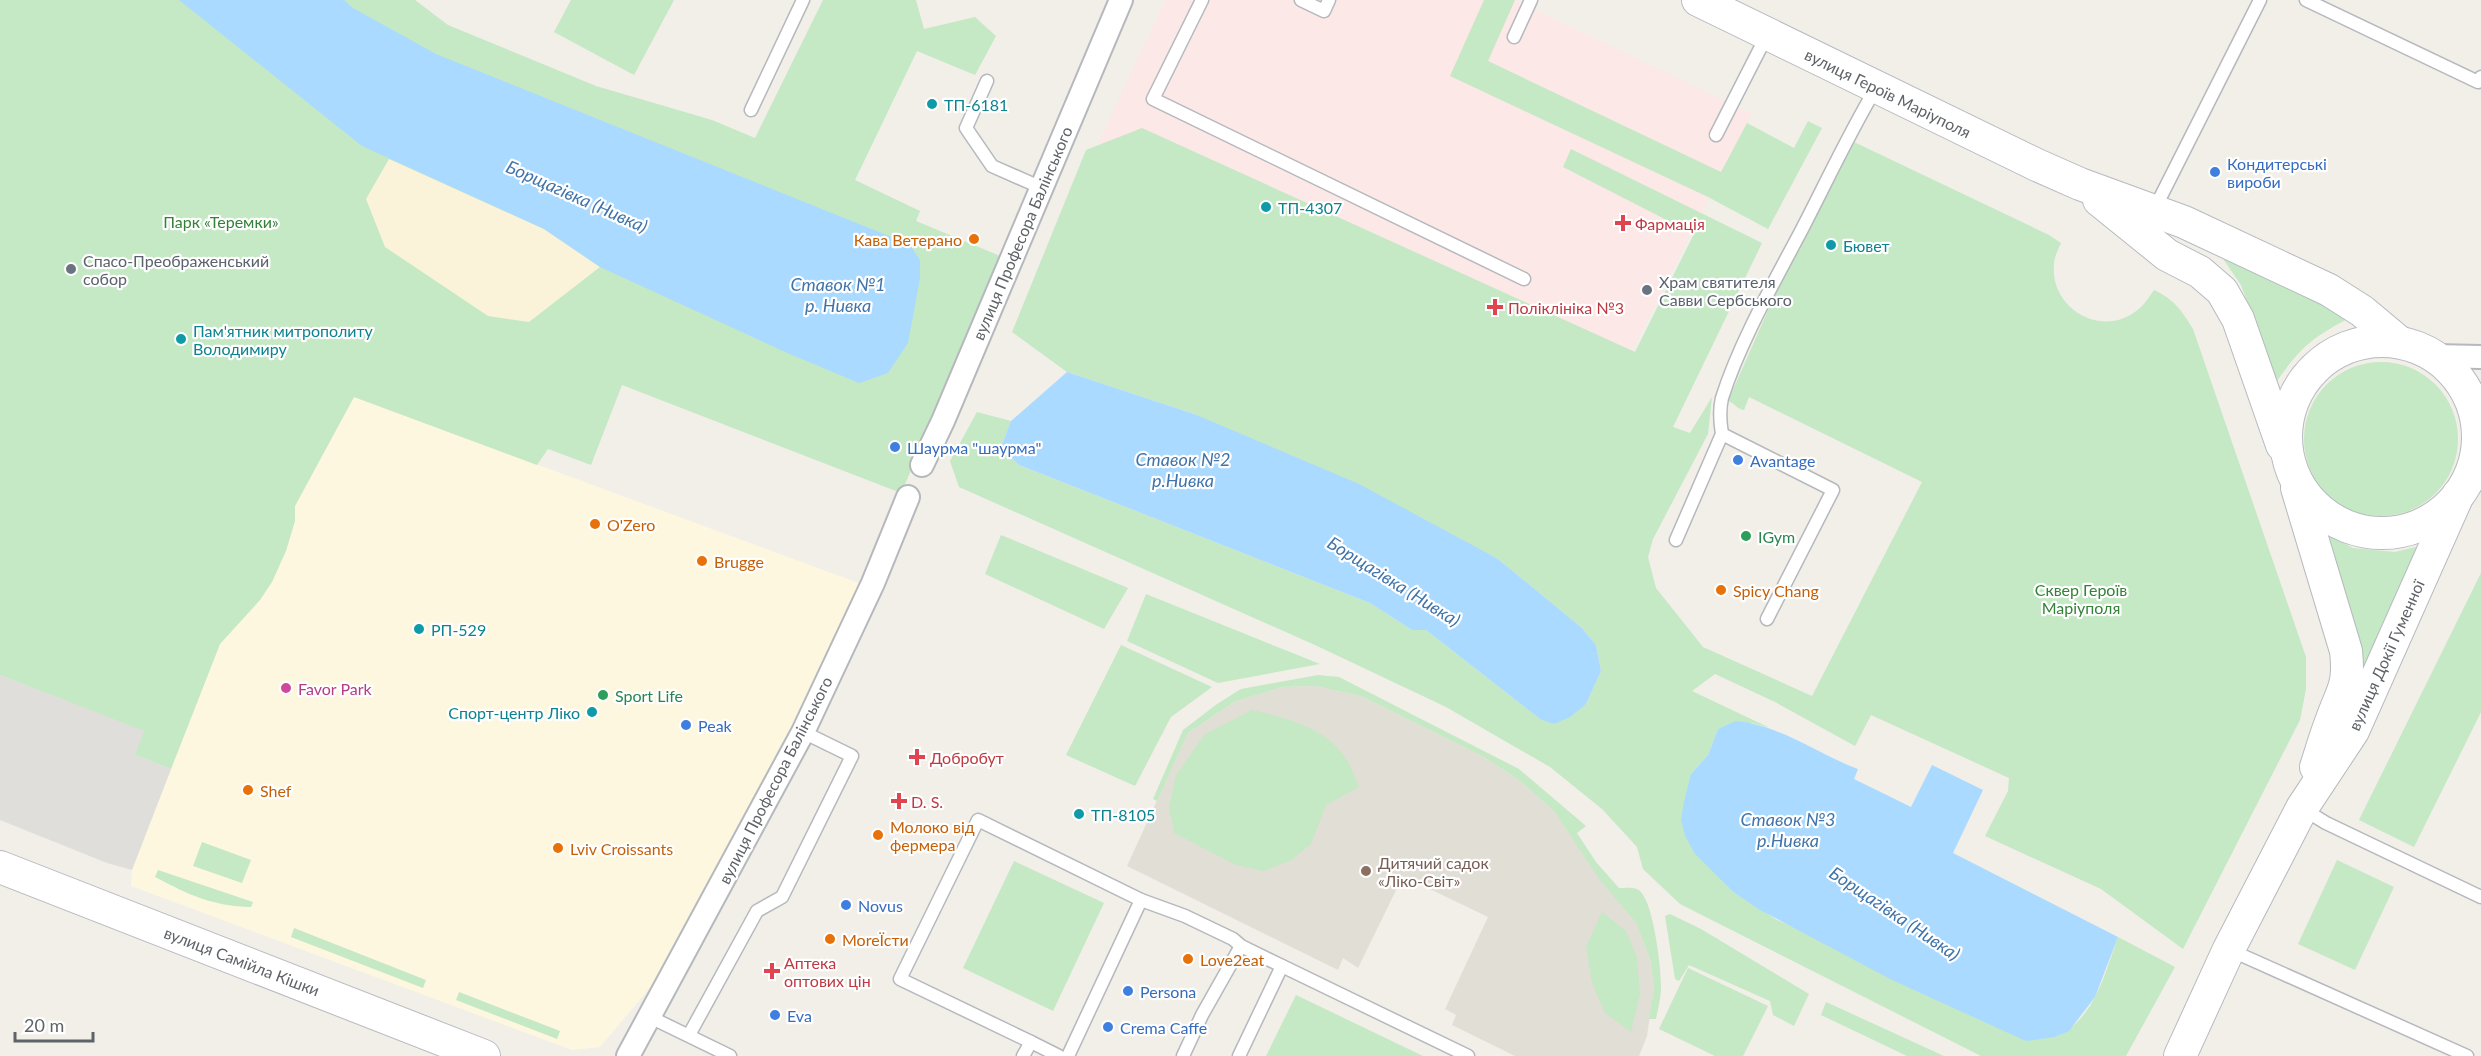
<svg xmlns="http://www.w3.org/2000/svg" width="2481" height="1056" font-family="Lato,sans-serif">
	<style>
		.commercial { fill: #fef7e0 }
		.industrial { fill: #e0deda }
		.education { fill: #e1ded6 }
		.medical { fill: #fce8e6 }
		.green { fill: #c5e8c5 }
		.sand { fill: #fbf3d9 }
		.water { fill: #aadaff }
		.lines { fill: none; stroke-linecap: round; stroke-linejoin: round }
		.lane-casing { stroke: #b5b8bc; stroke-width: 15 }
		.street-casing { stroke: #b5b8bc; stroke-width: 26 }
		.secondary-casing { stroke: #b6babf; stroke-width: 34 }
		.lane { stroke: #fff; stroke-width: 12 }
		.street { stroke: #fff; stroke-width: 22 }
		.secondary { stroke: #fff; stroke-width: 32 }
		.culture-dot { fill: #0f9aa8; stroke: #fff; stroke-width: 2 }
		.shop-dot { fill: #3f7fe0; stroke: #fff; stroke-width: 2 }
		.health-dot { fill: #e0444e; stroke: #fff; stroke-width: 2 }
		.food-dot { fill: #e8710a; stroke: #fff; stroke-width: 2 }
		.worship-dot { fill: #6b7280; stroke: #fff; stroke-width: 2 }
		.leisure-dot { fill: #2e9e5b; stroke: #fff; stroke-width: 2 }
		.hotel-dot { fill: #d1479c; stroke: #fff; stroke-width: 2 }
		.education-dot { fill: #8d6e63; stroke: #fff; stroke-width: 2 }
		.labels { text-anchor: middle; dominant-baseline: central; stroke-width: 4.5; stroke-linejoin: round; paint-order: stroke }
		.street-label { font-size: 16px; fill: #5f6368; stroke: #fff }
		.culture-label { font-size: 16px; fill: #0d838f; stroke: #fff; text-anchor: start }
		.shop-label { font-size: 16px; fill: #366cbe; stroke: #fff; text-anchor: start }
		.park-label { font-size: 16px; fill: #348238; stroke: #fff }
		.health-label { font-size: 16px; fill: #be3a42; stroke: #fff; text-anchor: start }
		.food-label { font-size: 16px; fill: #c56008; stroke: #fff; text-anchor: start }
		.worship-label { font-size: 16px; fill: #5b616d; stroke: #fff; text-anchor: start }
		.leisure-label { font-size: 16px; fill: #27864d; stroke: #fff; text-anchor: start }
		.hotel-label { font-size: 16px; fill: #b23c85; stroke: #fff; text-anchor: start }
		.education-label { font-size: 16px; fill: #785e54; stroke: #fff; text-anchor: start }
		.water-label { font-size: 18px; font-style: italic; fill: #4174aa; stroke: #fff }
	</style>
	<rect width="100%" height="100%" fill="#f1efe8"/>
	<path class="commercial" d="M 354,397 L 864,585 L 787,745 L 654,983 L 600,1047 L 572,1050 L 131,886 L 132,870 L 220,644 L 260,600 L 273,580 L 295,521 L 295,506 Z"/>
	<path class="industrial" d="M 0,675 L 145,731 L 135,755 L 171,769 L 132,870 L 107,863 L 0,820 Z"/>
	<path class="education" d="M 1315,686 L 1361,696 L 1484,757 L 1520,781 L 1554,811 L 1600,879 L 1636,923 L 1650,959 L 1654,987 L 1647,1036 L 1639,1056 L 1515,1056 L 1452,1025 L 1456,1015 L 1445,1009 L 1488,917 L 1403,876 L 1358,968 L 1343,958 L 1338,970 L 1127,866 L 1188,733 L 1234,702 L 1282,687 Z"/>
	<path class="medical" d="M 1165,0 L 1515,0 L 1752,114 L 1596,420 L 1075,193 Z"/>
	<g class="green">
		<path d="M 0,0 L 415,0 L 448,25 L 596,86 L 712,120 L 755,138 L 823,0 L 916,0 L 924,29 L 975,17 L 996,36 L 975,75 L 917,51 L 855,180 L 920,211 L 916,221 L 1005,258 L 901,493 L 622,385 L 591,465 L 548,449 L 537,465 L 354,397 L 295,506 L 295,521 L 286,551 L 272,582 L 260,600 L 220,644 L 171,769 L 135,755 L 144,731 L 0,675 Z"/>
		<path d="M 571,0 L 674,0 L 634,75 L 554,32 Z"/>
		<path d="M 1484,0 L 1515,0 L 1488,61 L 1721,172 L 1747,123 L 1794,148 L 1808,121 L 1822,128 L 1768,229 L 1708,197 L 1450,76 Z"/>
		<path d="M 1142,128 L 1635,352 L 1694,234 L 1563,167 L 1571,149 L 1762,243 L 1673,427 L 1690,433 L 1712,397 L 1708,434 L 1653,539 L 1648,557 L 1656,588 L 1703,647 L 1812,696 L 1922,482 L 1749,397 L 1744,410 C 1736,409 1734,402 1728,401 L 1777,290 L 1854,142 L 2049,235 L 2061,243 C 2058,250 2054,257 2054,265 C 2050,306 2097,336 2132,314 C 2142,308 2148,299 2154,290 C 2174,299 2182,311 2193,329 L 2306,657 L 2306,689 L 2300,720 L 2183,949 L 2101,889 L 1985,836 L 2008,791 L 2009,778 L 1871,715 L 1855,746 L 1775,702 L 1715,674 L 1692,691 L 1770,728 L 1752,723 L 1718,729 L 1708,755 L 1691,774 L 1696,854 L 1732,891 L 1777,920 L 2055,1037 C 2094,1021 2105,973 2118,937 L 2175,967 L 2126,1056 L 1981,1056 L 1680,904 L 1643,869 L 1637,847 L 1602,809 L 1550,767 L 1446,707 L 1315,645 L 959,487 L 950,461 L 977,412 L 1011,421 L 1001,447 L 1019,465 L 1370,603 L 1412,630 L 1426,630 L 1540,719 L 1586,704 L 1601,671 L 1596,645 L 1582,628 L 1498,559 L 1194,414 L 1067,372 L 1012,332 L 1086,150 Z"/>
		<path d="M 2219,253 L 2353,316 C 2315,336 2302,345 2277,381 L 2241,285 Z"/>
		<circle cx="2381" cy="439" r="77"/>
		<path d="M 1001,535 L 1128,588 L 1104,629 L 985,574 Z"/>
		<path d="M 2329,535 L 2353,548 L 2395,552 L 2428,544 L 2366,676 Z"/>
		<path d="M 2481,573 L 2481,712 L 2414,847 L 2359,820 Z"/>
		<path d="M 1146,594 L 1320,664 L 1218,683 L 1127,641 Z"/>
		<path d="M 1121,645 L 1212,687 L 1171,717 L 1135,786 L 1066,755 Z"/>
		<path d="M 1318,675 L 1339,677 L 1519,769 L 1586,826 L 1577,833 L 1596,862 L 1619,888 C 1625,888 1636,886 1641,892 C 1654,907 1661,967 1661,987 C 1661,997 1658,1009 1656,1019 L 1649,1019 L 1654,987 L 1650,959 L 1636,923 L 1600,880 L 1554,811 L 1520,781 L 1484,757 L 1361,696 L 1315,686 L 1282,687 L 1234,702 L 1188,733 L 1157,801 L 1153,799 L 1183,730 L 1217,704 L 1241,689 Z"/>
		<path d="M 1252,710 C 1286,718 1324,727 1345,757 C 1351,766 1355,777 1359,787 L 1326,805 L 1311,844 L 1290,861 L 1263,871 L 1236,865 L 1174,833 L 1169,807 L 1176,775 L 1205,734 Z"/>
		<path d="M 202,842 L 251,860 L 242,883 L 193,866 Z"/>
		<path d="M 2337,860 L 2394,887 L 2355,970 L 2298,944 Z"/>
		<path d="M 1014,861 L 1104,903 L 1053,1011 L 963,968 Z"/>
		<path d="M 158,870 L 253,902 L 251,907 C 212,906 189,895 155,877 Z"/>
		<path d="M 1602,912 L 1626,931 L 1637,957 L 1640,994 L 1631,1032 L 1605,1013 L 1592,983 L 1586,947 Z"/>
		<path d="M 1670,914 L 1701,929 L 1809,994 L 1794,1026 L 1773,1015 L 1770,1001 L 1689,965 L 1679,981 L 1675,979 L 1665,916 Z"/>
		<path d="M 294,928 L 426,980 L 423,988 L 291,937 Z"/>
		<path d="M 1688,968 L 1768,1006 L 1743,1056 L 1715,1056 L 1659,1029 Z"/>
		<path d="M 459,992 L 560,1031 L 557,1039 L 456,1000 Z"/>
		<path d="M 1296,995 L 1423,1056 L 1266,1056 Z"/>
		<path d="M 1826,1002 L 1944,1056 L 1907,1056 L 1821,1015 Z"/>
	</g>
	<path class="sand" d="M 389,159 L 544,229 L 600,267 L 529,322 L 488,316 L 385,247 L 366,199 Z"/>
	<g class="water">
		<path d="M 179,0 L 344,0 L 353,8 L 436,54 L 909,244 L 920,260 L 920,278 L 908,343 L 888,373 L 859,383 L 785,352 L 600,267 L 544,229 L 362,146 Z"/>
		<path d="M 1067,372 L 1194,414 L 1359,484 L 1498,559 L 1582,628 L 1596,645 L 1601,671 L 1586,704 L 1570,717 L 1554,724 L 1540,719 L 1426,630 L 1412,630 L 1370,603 L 1019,465 L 1001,447 L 1011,421 Z"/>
		<path d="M 1736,721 C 1780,725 1817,754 1858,769 L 1854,779 L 1911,807 L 1932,765 L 1983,790 L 1953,853 L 2118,937 L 2095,997 L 2069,1031 L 2055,1037 L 2026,1041 L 1892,980 L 1760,910 L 1732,891 L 1695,854 L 1685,836 L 1681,820 L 1684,802 L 1691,774 L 1708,755 L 1718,729 Z"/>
	</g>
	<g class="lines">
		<defs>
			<g id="lane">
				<path d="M 1202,0 L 1153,99 L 1524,279"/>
				<path d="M 1301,0 L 1324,11 L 1329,0"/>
				<path d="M 2306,0 L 2478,82 L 2481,77"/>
				<path d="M 1514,37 L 1531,0"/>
				<path d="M 987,81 L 966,128 L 992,166 L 1042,188"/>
				<path d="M 751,110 L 803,0"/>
				<path d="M 1716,135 L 1767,35"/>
				<path d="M 2154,210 L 2260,0"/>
				<path d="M 1676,540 L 1722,434"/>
				<path d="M 1767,619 L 1833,490 L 1722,434 C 1720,422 1719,410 1722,398 C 1739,344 1773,284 1800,233 C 1825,185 1848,135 1876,88"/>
				<path d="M 2303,809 L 2326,823 L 2481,897"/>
				<path d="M 2230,950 L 2467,1056"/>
				<path d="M 650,1017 L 730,1056"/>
				<path d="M 689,1035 L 757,911 L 782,897 L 852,756 L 803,732"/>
				<path d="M 1031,1042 L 900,979 L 978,820 L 1141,900 L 1185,916 L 1233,939 L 1241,946 L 1282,966 L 1468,1056"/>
				<path d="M 1023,1056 L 1031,1042 L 1059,1056"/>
				<path d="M 1068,1056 L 1141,900"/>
				<path d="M 1183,1056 L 1202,1015 L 1241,946"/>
				<path d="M 1239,1056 L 1282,966"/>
			</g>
			<g id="street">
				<path d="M 2434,356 L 2481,357"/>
				<path d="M 922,465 L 943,421 L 1121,0"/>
				<path d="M 2472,469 L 2481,462"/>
				<path d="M 628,1056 L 803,732 L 873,583 L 908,497"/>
			</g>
			<g id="secondary">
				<path d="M 1698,0 L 2037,165 L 2080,184 L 2184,222 L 2329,290 L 2362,311 L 2399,342"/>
				<path d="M 2099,200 L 2167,255 L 2200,272 L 2222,291 L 2238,319 L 2282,445"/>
				<circle cx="2382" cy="437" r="96"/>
				<path d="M 2297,488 L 2346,651 C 2350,687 2342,690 2331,722 C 2325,737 2321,752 2316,767"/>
				<path d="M 0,867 L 484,1056"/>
				<path d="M 2180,1056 L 2229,949 L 2302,808 L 2353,731 L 2458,495"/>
			</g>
		</defs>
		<use href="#lane" class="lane-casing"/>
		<use href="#street" class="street-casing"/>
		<use href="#secondary" class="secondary-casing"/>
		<use href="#lane" class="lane"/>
		<use href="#street" class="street"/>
		<use href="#secondary" class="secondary"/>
	</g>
	<g class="culture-dot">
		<circle cx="932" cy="104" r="6"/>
		<circle cx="1266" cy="207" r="6"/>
		<circle cx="1831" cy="245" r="6"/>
		<circle cx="181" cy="339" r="6"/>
		<circle cx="419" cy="629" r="6"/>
		<circle cx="592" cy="712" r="6"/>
		<circle cx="1079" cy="814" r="6"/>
	</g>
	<g class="shop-dot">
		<circle cx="2215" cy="172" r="6"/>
		<circle cx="895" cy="447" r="6"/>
		<circle cx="1738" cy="460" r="6"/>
		<circle cx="686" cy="725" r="6"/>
		<circle cx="846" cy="905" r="6"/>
		<circle cx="1128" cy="991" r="6"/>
		<circle cx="775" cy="1015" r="6"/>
		<circle cx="1108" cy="1027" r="6"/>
	</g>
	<g class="health-dot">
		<path d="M1620 214h6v6h6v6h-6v6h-6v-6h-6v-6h6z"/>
		<path d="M1492 298h6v6h6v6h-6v6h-6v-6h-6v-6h6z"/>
		<path d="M914 748h6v6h6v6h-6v6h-6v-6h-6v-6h6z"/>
		<path d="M896 792h6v6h6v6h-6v6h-6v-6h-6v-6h6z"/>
		<path d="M769 962h6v6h6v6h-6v6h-6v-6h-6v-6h6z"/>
	</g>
	<g class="food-dot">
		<circle cx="974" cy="239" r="6"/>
		<circle cx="595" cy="524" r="6"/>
		<circle cx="702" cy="561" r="6"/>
		<circle cx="1721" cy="590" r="6"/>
		<circle cx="248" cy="790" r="6"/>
		<circle cx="878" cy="835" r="6"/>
		<circle cx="558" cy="848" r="6"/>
		<circle cx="830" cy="939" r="6"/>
		<circle cx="1188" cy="959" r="6"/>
	</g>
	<g class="worship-dot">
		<circle cx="71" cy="269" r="6"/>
		<circle cx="1647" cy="290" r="6"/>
	</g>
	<g class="leisure-dot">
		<circle cx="1746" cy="536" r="6"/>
		<circle cx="603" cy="695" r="6"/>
	</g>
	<circle class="hotel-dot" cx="286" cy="688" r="6"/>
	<circle class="education-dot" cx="1366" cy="871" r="6"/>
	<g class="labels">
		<g class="street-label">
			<text transform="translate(1888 93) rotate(26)">вулиця Героїв Маріуполя</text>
			<text transform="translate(1022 233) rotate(-67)">вулиця Професора Балінського</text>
			<text transform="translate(2386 655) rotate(-66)">вулиця Докії Гуменної</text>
			<text transform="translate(775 780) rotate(-63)">вулиця Професора Балінського</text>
			<text transform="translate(242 961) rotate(21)">вулиця Самійла Кішки</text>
		</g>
		<g class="culture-label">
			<text x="944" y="104">ТП-6181</text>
			<text x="1278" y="207">ТП-4307</text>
			<text x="1843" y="245">Бювет</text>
			<text x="193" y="330">Пам'ятник митрополиту<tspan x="193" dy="18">Володимиру</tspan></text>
			<text x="431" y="629">РП-529</text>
			<text x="580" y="712" text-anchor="end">Спорт-центр Ліко</text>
			<text x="1091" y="814">ТП-8105</text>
		</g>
		<g class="shop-label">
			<text x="2227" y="163">Кондитерські<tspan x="2227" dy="18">вироби</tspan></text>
			<text x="907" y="447">Шаурма "шаурма"</text>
			<text x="1750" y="460">Avantage</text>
			<text x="698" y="725">Peak</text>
			<text x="858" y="905">Novus</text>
			<text x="1140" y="991">Persona</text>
			<text x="787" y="1015">Eva</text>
			<text x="1120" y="1027">Crema Caffe</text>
		</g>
		<g class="park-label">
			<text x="221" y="221">Парк «Теремки»</text>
			<text x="2081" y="589">Сквер Героїв<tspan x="2081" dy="18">Маріуполя</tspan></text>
		</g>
		<g class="health-label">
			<text x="1635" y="223">Фармація</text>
			<text x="1508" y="307">Поліклініка №3</text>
			<text x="930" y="757">Добробут</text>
			<text x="911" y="801">D. S.</text>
			<text x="784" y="962">Аптека<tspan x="784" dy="18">оптових цін</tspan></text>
		</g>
		<g class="food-label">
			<text x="962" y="239" text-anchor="end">Кава Ветерано</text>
			<text x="607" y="524">O'Zero</text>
			<text x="714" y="561">Brugge</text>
			<text x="1733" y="590">Spicy Chang</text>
			<text x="260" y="790">Shef</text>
			<text x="890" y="826">Молоко від<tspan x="890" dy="18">фермера</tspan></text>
			<text x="570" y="848">Lviv Croissants</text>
			<text x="842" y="939">MoreЇсти</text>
			<text x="1200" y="959">Love2eat</text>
		</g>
		<g class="worship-label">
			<text x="83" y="260">Спасо-Преображенський<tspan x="83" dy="18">собор</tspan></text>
			<text x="1659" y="281">Храм святителя<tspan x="1659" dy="18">Савви Сербського</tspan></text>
		</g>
		<g class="leisure-label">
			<text x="1758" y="536">IGym</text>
			<text x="615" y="695">Sport Life</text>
		</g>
		<g class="hotel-label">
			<text x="298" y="688">Favor Park</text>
		</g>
		<g class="education-label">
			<text x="1378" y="862">Дитячий садок<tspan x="1378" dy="18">«Ліко-Світ»</tspan></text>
		</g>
		<g class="water-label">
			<text transform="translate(577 196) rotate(24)">Борщагівка (Нивка)</text>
			<text x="838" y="284">Ставок №1<tspan x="838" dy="21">р. Нивка</tspan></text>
			<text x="1183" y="459">Ставок №2<tspan x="1183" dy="21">р.Нивка</tspan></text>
			<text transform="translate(1394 581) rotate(32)">Борщагівка (Нивка)</text>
			<text x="1788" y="819">Ставок №3<tspan x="1788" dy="21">р.Нивка</tspan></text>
			<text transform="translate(1895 913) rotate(34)">Борщагівка (Нивка)</text>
		</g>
	</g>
	<path d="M15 1032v9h78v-9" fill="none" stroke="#5f6368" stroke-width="3"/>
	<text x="24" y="1032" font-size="18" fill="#5f6368" stroke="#ffffff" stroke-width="4.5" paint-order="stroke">20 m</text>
</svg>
